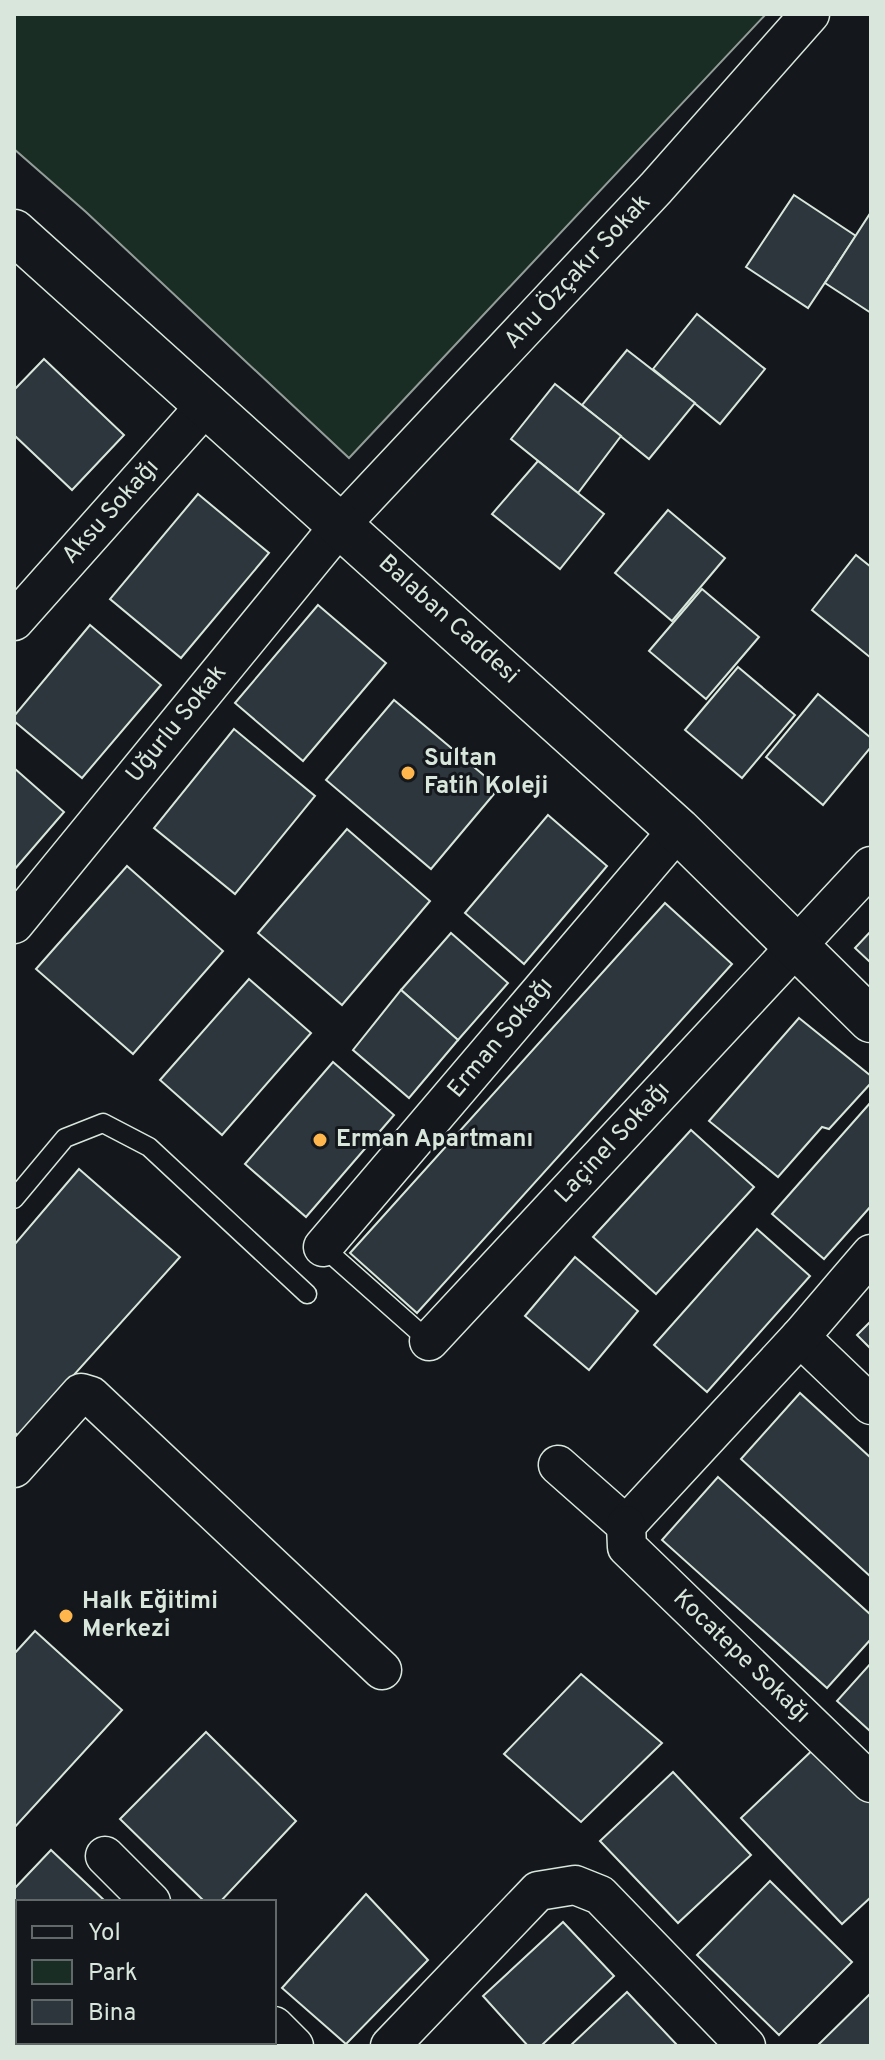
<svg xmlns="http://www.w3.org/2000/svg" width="885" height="2060" font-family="Overpass,sans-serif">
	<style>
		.green { fill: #1a2d24; stroke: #939e99; stroke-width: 2 }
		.building { fill: #2c363c; stroke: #d8e6dc; stroke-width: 2 }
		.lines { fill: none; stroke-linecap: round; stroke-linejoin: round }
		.service-casing { stroke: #d8e6dc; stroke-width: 21 }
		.minor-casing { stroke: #d8e6dc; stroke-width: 41 }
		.tertiary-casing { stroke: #d8e6dc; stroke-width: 47 }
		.service { stroke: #14181c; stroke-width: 18 }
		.minor { stroke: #14181c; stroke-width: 38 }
		.tertiary { stroke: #14181c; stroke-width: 44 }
		.poi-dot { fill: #ffb74d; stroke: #14181c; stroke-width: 3 }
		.labels { text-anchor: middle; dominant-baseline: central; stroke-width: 6; stroke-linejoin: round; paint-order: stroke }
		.street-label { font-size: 24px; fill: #d8e6dc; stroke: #14181c }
		.poi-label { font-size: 24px; font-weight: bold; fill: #d8e6dc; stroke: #14181c; text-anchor: start }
	</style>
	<rect width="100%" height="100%" fill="#14181c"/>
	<path class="green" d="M 14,14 L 766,14 L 349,458 L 86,212 L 14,149 Z"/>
	<g class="building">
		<path d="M 794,195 L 856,236 L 808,308 L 746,267 Z"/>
		<path d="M 871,212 L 871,313 L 825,283 Z"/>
		<path d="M 697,314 L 765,369 L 720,424 L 653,369 Z"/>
		<path d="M 627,350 L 695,403 L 649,459 L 582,405 Z"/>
		<path d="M 44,359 L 124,435 L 72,490 L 14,435 L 14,390 Z"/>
		<path d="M 555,384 L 621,436 L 578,493 L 511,439 Z"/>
		<path d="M 538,461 L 604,514 L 560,569 L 492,514 Z"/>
		<path d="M 198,494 L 269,553 L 181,658 L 110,599 Z"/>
		<path d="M 668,510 L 725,558 L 672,621 L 615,573 Z"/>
		<path d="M 856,555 L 871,567 L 871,658 L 812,610 Z"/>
		<path d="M 702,589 L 759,637 L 706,699 L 649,651 Z"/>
		<path d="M 318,605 L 386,663 L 303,761 L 235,703 Z"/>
		<path d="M 90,625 L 161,685 L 82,778 L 14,721 L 14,716 Z"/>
		<path d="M 738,667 L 795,715 L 742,778 L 685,730 Z"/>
		<path d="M 818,694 L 871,738 L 871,747 L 823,805 L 766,757 Z"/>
		<path d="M 394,700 L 499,788 L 431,869 L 326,780 Z"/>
		<path d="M 234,729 L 315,796 L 235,894 L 154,828 Z"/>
		<path d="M 14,768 L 64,812 L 14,870 Z"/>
		<path d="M 548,815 L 607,866 L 524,964 L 465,913 Z"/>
		<path d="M 347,829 L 430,901 L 342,1005 L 258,933 Z"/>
		<path d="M 127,866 L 223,951 L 133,1054 L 36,969 Z"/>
		<path d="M 665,903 L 732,964 L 417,1313 L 350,1253 Z"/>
		<path d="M 871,931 L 871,963 L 855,948 Z"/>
		<path d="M 451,933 L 508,983 L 458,1040 L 401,990 Z"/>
		<path d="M 249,979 L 311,1033 L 222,1135 L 160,1080 Z"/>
		<path d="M 401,990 L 458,1040 L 409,1098 L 353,1050 Z"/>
		<path d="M 799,1018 L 871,1076 L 871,1083 L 829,1129 L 822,1127 L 778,1177 L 709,1121 Z"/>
		<path d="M 333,1062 L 394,1115 L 306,1217 L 245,1164 Z"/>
		<path d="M 871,1102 L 871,1206 L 824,1259 L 772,1214 Z"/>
		<path d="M 691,1130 L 754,1187 L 656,1294 L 593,1237 Z"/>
		<path d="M 79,1169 L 180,1257 L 19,1436 L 14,1432 L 14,1245 Z"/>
		<path d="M 757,1229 L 810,1276 L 707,1392 L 654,1345 Z"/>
		<path d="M 575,1257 L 638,1311 L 589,1370 L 525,1316 Z"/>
		<path d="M 871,1321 L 871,1349 L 857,1335 Z"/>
		<path d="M 800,1393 L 871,1458 L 871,1577 L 741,1459 Z"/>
		<path d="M 718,1477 L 871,1615 L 871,1639 L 827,1688 L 662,1540 Z"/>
		<path d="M 35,1631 L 122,1710 L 14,1828 L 14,1654 Z"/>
		<path d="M 871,1663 L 871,1732 L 837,1701 Z"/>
		<path d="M 581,1674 L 662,1743 L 581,1822 L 504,1754 Z"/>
		<path d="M 206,1732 L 296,1821 L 220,1902 L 205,1902 L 120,1819 Z"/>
		<path d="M 820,1743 L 871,1797 L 871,1897 L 842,1924 L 741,1818 Z"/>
		<path d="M 673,1772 L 751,1855 L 678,1923 L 600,1841 Z"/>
		<path d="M 51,1850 L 105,1901 L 18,1902 L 18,1960 L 14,1956 L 14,1889 Z"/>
		<path d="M 770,1881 L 852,1962 L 779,2035 L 697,1955 Z"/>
		<path d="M 366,1894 L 428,1960 L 346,2044 L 282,1988 Z"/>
		<path d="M 563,1922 L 614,1976 L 541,2046 L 528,2046 L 483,1996 Z"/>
		<path d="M 14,1982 L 18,1987 L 18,2042 L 69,2042 L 73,2046 L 14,2046 Z"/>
		<path d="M 627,1992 L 678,2046 L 570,2046 Z"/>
		<path d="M 871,1993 L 871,2046 L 817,2046 Z"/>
	</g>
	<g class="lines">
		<defs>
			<g id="service">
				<path d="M 14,1199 L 65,1138 L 103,1123 L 149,1147 L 307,1294"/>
				<path d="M 323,1247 L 429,1341"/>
			</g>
			<g id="minor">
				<path d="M 14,621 L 208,403"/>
				<path d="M 14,924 L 341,524 L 656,188 L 810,14"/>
				<path d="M 323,1247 L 678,830"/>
				<path d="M 800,1337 L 871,1405"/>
				<path d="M 429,1341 L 871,866"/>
				<path d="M 558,1465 L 626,1525"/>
				<path d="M 14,1468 L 81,1393 L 91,1396 L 382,1670"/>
				<path d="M 626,1525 L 800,1337 L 871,1254"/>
				<path d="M 626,1525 L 627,1547 L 871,1783"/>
				<path d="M 105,1856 L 151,1902"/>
				<path d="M 274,2026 L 294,2046"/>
				<path d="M 390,2046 L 538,1891 L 575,1885 L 600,1895 L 746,2046"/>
			</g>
			<path id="tertiary" d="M 14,232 L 678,830 L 871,1020"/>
		</defs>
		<use href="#service" class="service-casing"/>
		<use href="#minor" class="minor-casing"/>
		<use href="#tertiary" class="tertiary-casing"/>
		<use href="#service" class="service"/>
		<use href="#minor" class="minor"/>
		<use href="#tertiary" class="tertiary"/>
	</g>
	<g class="poi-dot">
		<circle cx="408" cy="773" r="8"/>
		<circle cx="320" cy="1140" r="8"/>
		<circle cx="66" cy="1616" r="8"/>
	</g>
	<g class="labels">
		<g class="street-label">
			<text transform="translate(578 272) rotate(-47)">Ahu Özçakır Sokak</text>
			<text transform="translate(111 512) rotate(-48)">Aksu Sokağı</text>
			<text transform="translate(448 620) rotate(42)">Balaban Caddesi</text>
			<text transform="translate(177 724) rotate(-51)">Uğurlu Sokak</text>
			<text transform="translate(501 1038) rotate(-50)">Erman Sokağı</text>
			<text transform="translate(613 1143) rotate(-47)">Laçinel Sokağı</text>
			<text transform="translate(741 1657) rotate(44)">Kocatepe Sokağı</text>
		</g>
		<g class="poi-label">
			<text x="424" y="759">Sultan<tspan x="424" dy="28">Fatih Koleji</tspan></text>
			<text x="336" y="1140">Erman Apartmanı</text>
			<text x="82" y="1602">Halk Eğitimi<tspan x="82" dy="28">Merkezi</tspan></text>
		</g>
	</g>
	<rect width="885" height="2060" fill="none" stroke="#d8e6dc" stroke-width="32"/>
	<rect x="16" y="1900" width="260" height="144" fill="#14181c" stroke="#626a69" stroke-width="2"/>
	<rect x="32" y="1926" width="40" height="12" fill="#14181c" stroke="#626a69" stroke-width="2"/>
	<text x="88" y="1940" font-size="24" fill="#d8e6dc">Yol</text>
	<rect x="32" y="1960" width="40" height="24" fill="#1a2d24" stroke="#626a69" stroke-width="2"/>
	<text x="88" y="1980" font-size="24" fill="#d8e6dc">Park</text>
	<rect x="32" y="2000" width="40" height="24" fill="#2c363c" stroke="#626a69" stroke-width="2"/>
	<text x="88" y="2020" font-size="24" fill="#d8e6dc">Bina</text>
</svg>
